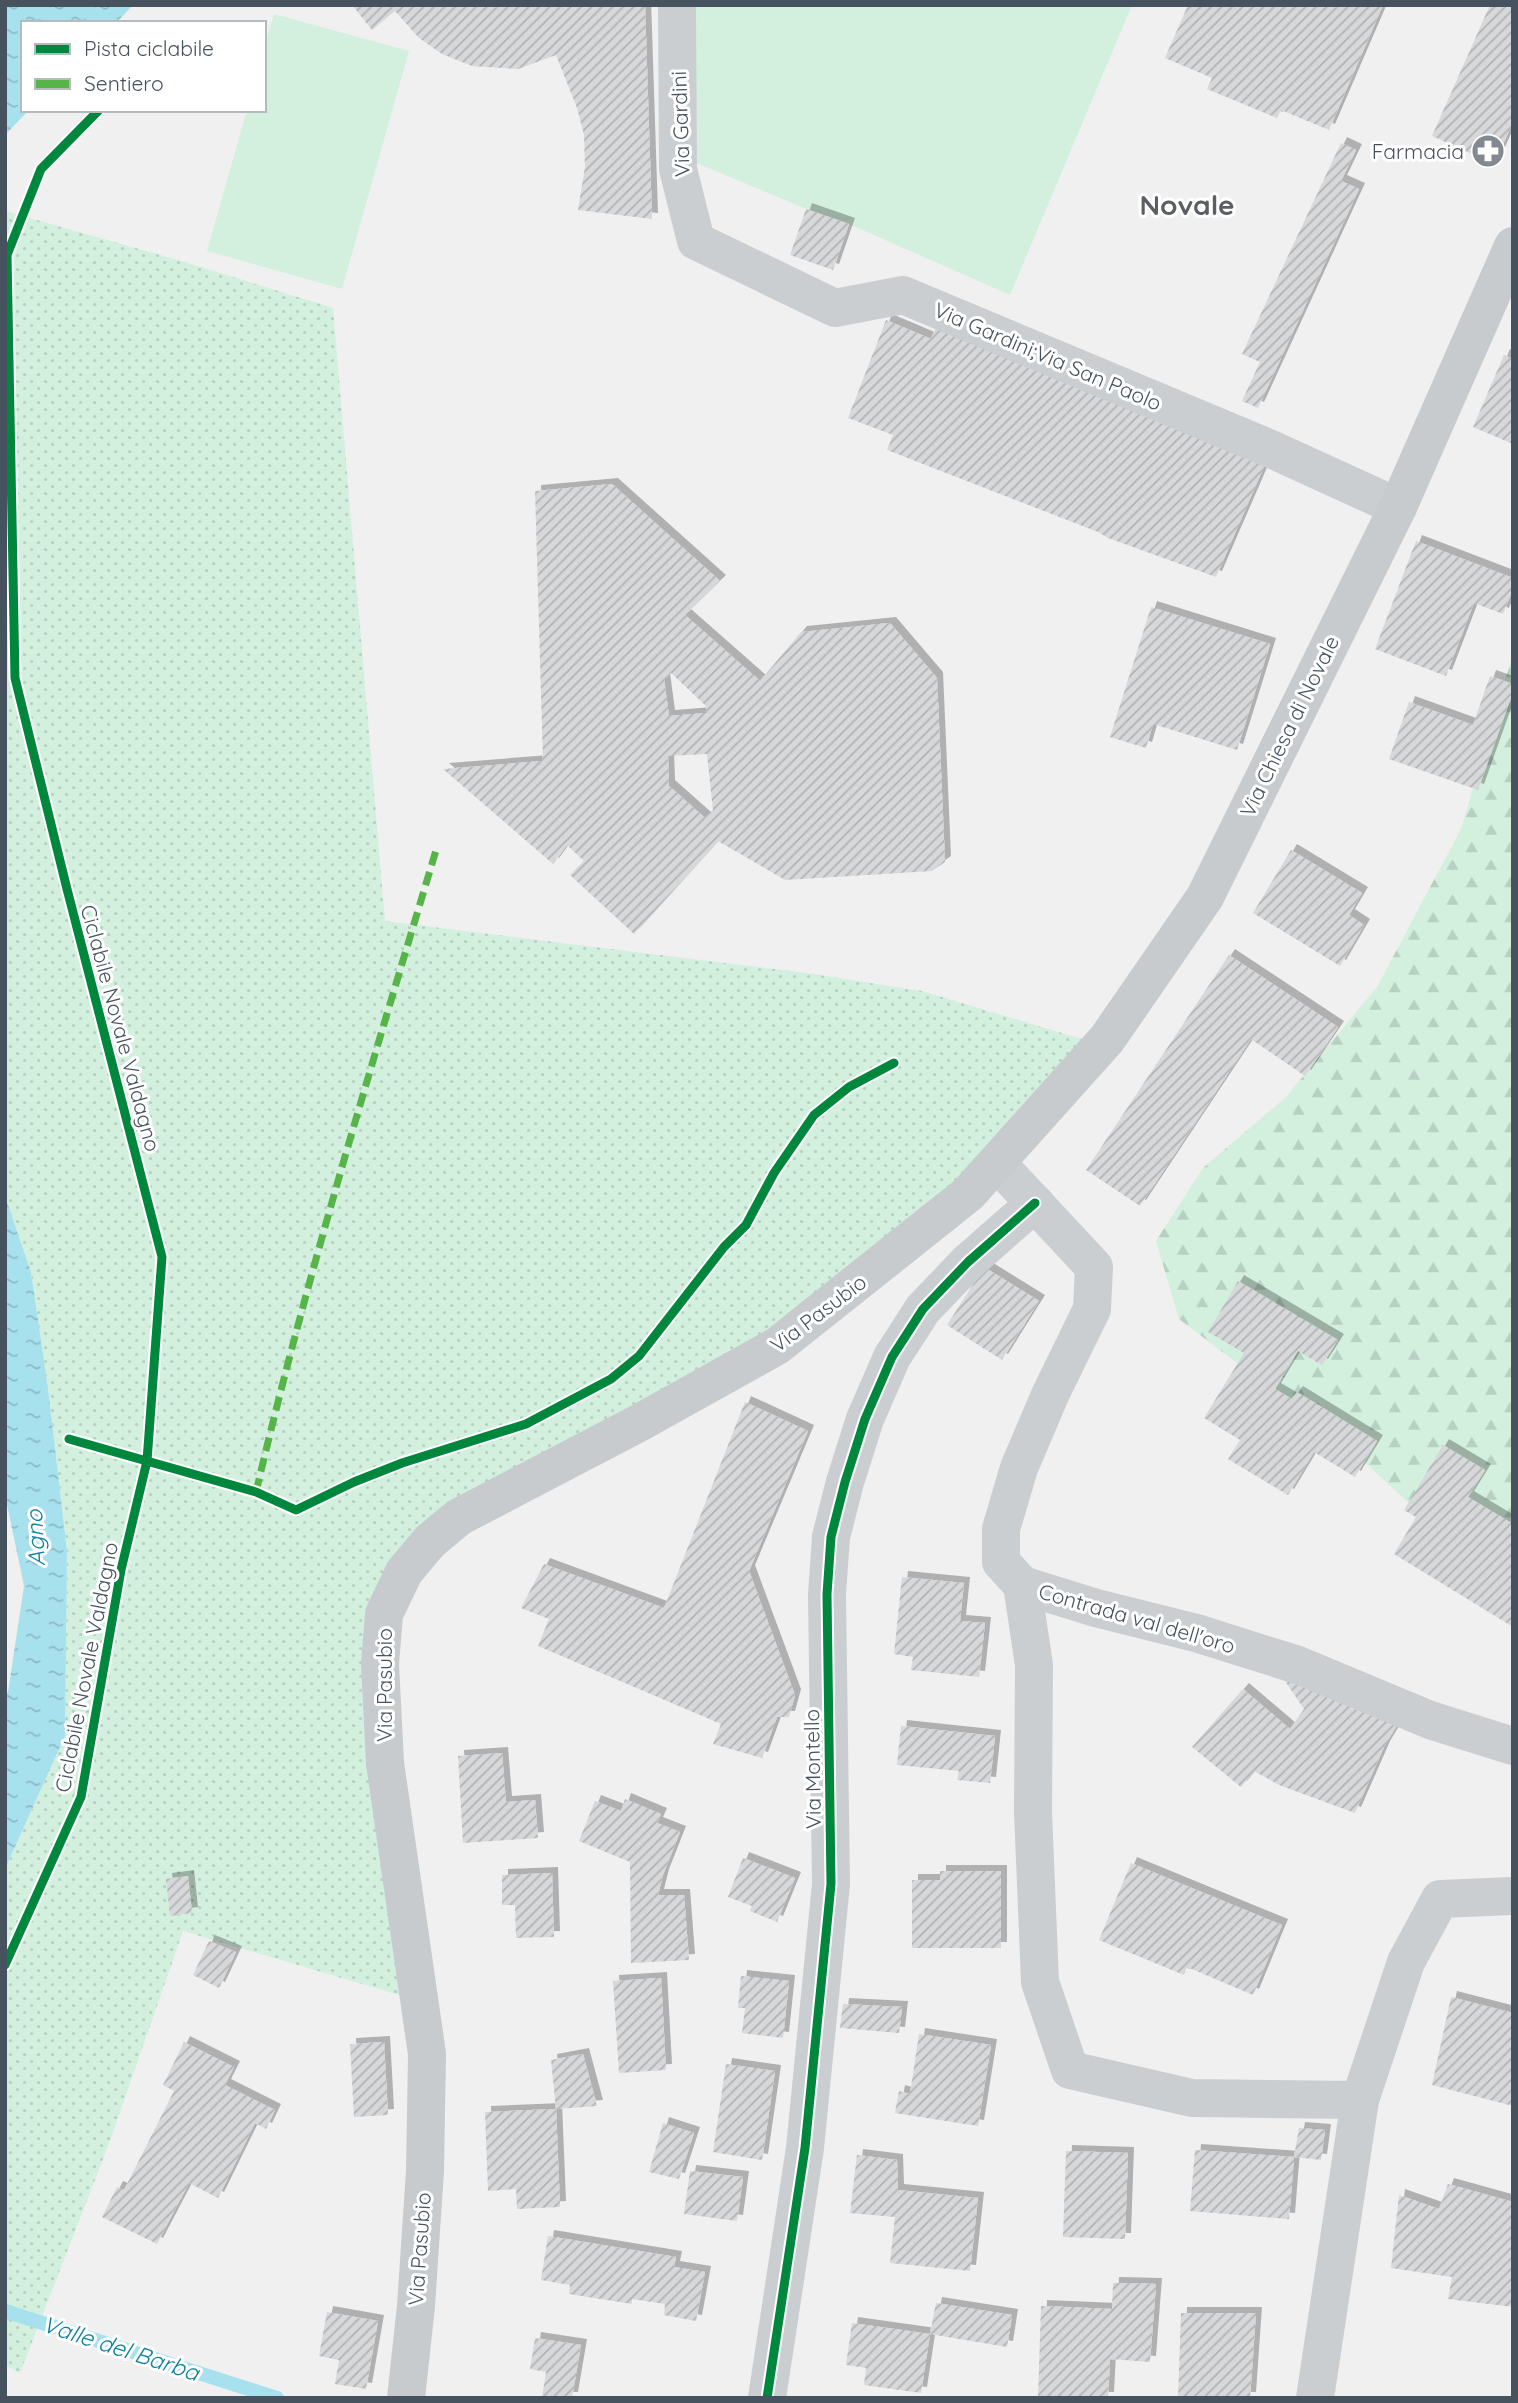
<svg xmlns="http://www.w3.org/2000/svg" width="1518" height="2403" font-family="Quicksand,sans-serif">
	<style>
		.grass { fill: url(#grass-dots) }
		.forest { fill: url(#forest-firs) }
		.pitch { fill: #d3f0de }
		.water { fill: url(#water-ripples) }
		.lines { fill: none; stroke-linecap: round; stroke-linejoin: round }
		.stream { stroke: #a8e1ee; stroke-width: 14 }
		.building { fill: url(#building-hatch); fill-rule: evenodd; filter: url(#shadow) }
		.minor { stroke: #cbced1; stroke-width: 38 }
		.major { stroke: #c7cbce; stroke-width: 38 }
		.quiet { stroke: #57b448; stroke-width: 7; stroke-dasharray: 14 7; stroke-linecap: butt }
		.cycleway-casing { stroke: #fff; stroke-width: 13 }
		.cycleway { stroke: #00873e; stroke-width: 9 }
		.labels { text-anchor: middle; dominant-baseline: central; stroke-width: 6; stroke-linejoin: round; paint-order: stroke }
		.street-label { font-size: 21px; fill: #46525d; stroke: #fff }
		.poi-label { font-size: 21px; fill: #46525d; stroke: #fff; text-anchor: end }
		.water-label { font-size: 23px; font-style: italic; fill: #0b819c; stroke: #fff }
		.district-label { font-size: 28px; font-weight: bold; fill: #5b5f64; stroke: #fff }
	</style>
	<defs>
		<pattern id="grass-dots" width="8" height="8" patternUnits="userSpaceOnUse" patternTransform="scale(1.75)"><rect width="8" height="8" fill="#d3f0de"/><path d="M2 2h.1M6 6h.1" fill="none" stroke="#b6d0c1" stroke-width="1.8" stroke-linecap="round"/></pattern>
		<pattern id="forest-firs" width="22" height="20" patternUnits="userSpaceOnUse" patternTransform="scale(1.75)"><rect width="22" height="20" fill="#d3f0de"/><path d="M5 1l3.5 6h-7zM16 11l3.5 6h-7z" fill="#b6d0c1"/></pattern>
		<pattern id="water-ripples" width="26" height="14" patternUnits="userSpaceOnUse" patternTransform="scale(1.75)"><rect width="26" height="14" fill="#a8e1ee"/><path d="M2 4q2-2 4 0t4 0M15 11q2-2 4 0t4 0" fill="none" stroke="#8bb9c4"/></pattern>
		<pattern id="building-hatch" width="6" height="6" patternUnits="userSpaceOnUse" patternTransform="scale(1.75)"><rect width="6" height="6" fill="#d7d8da"/><path d="M-1 1l2-2M0 6l6-6M5 7l2-2" fill="none" stroke="#b0b2b4"/></pattern>
		<filter id="shadow"><feDropShadow dx="6" dy="-6" stdDeviation="0" flood-color="#0004"/></filter>
	</defs>
	<rect width="100%" height="100%" fill="#f0f0f0"/>
	<path class="grass" d="M 5,211 L 185,262 L 333,308 L 385,921 L 807,973 L 922,991 L 1095,1043 L 1005,1153 L 807,1315 L 465,1508 L 407,1576 L 380,1725 L 426,2003 L 183,1931 L 110,2141 L 20,2373 L 5,2365 L 5,1869 L 65,1736 L 67,1551 L 48,1388 L 31,1272 L 5,1196 Z"/>
	<path class="forest" d="M 1513,653 L 1513,1567 L 1423,1516 L 1324,1425 L 1274,1391 L 1179,1319 L 1156,1241 L 1203,1168 L 1285,1098 L 1377,987 L 1461,829 Z"/>
	<g class="pitch">
		<path d="M 677,5 L 1132,5 L 1010,295 L 849,224 L 806,209 L 673,153 Z"/>
		<path d="M 274,14 L 409,51 L 342,289 L 207,251 L 247,110 L 264,110 L 264,47 Z"/>
	</g>
	<g class="water">
		<path d="M 5,5 L 133,5 L 116,23 L 23,23 L 23,110 L 29,110 L 5,135 Z"/>
		<path d="M 5,1196 L 31,1272 L 48,1388 L 67,1551 L 65,1736 L 5,1869 L 5,1696 L 8,1692 L 24,1586 L 5,1495 Z"/>
	</g>
	<g class="lines">
		<path class="stream" d="M 5,2311 L 277,2398"/>
	</g>
	<g class="building">
		<path d="M 352,5 L 645,5 L 652,219 L 578,210 L 585,167 L 584,135 L 577,108 L 556,55 L 518,69 L 472,66 L 442,54 L 419,38 L 395,11 L 372,30 Z"/>
		<path d="M 1188,5 L 1383,5 L 1329,130 L 1281,110 L 1277,118 L 1207,89 L 1212,78 L 1165,58 Z"/>
		<path d="M 1490,5 L 1513,5 L 1513,122 L 1494,164 L 1432,136 Z"/>
		<path d="M 1341,143 L 1356,150 L 1341,181 L 1359,189 L 1258,408 L 1242,401 L 1260,362 L 1242,354 Z"/>
		<path d="M 806,209 L 849,224 L 833,270 L 790,255 Z"/>
		<path d="M 886,320 L 931,339 L 937,324 L 1269,455 L 1216,577 L 1108,538 L 1098,532 L 887,450 L 893,435 L 848,418 Z"/>
		<path d="M 1504,355 L 1513,359 L 1513,444 L 1473,427 Z"/>
		<path d="M 612,484 L 720,581 L 685,615 L 760,681 L 801,632 L 890,623 L 937,678 L 945,862 L 932,871 L 785,880 L 718,841 L 634,934 L 570,875 L 584,861 L 567,845 L 553,864 L 443,769 L 543,761 L 535,491 ZM 671,673 L 706,706 L 707,713 L 669,716 L 664,679 ZM 707,754 L 713,811 L 705,818 L 669,786 L 668,756 Z"/>
		<path d="M 1416,541 L 1513,578 L 1513,589 L 1503,614 L 1474,603 L 1446,676 L 1375,649 Z"/>
		<path d="M 1151,607 L 1270,644 L 1237,750 L 1153,724 L 1146,748 L 1110,737 Z"/>
		<path d="M 1490,676 L 1513,684 L 1513,692 L 1478,790 L 1389,759 L 1409,702 L 1473,725 Z"/>
		<path d="M 1291,850 L 1362,893 L 1349,915 L 1364,925 L 1340,966 L 1253,913 Z"/>
		<path d="M 1229,955 L 1338,1027 L 1305,1076 L 1251,1039 L 1140,1206 L 1086,1170 Z"/>
		<path d="M 984,1267 L 1039,1301 L 1002,1360 L 947,1325 Z"/>
		<path d="M 1238,1281 L 1338,1340 L 1322,1365 L 1298,1351 L 1275,1389 L 1292,1399 L 1297,1392 L 1377,1441 L 1355,1477 L 1314,1452 L 1288,1495 L 1228,1459 L 1240,1440 L 1204,1418 L 1244,1353 L 1208,1332 Z"/>
		<path d="M 745,1402 L 808,1431 L 749,1571 L 795,1695 L 789,1717 L 777,1717 L 762,1758 L 713,1744 L 721,1724 L 538,1646 L 549,1619 L 521,1608 L 544,1564 L 664,1608 Z"/>
		<path d="M 1443,1445 L 1485,1470 L 1468,1497 L 1513,1524 L 1513,1627 L 1394,1554 L 1416,1517 L 1404,1510 Z"/>
		<path d="M 902,1577 L 964,1583 L 960,1621 L 985,1623 L 979,1677 L 911,1670 L 913,1657 L 894,1654 Z"/>
		<path d="M 1277,1669 L 1397,1725 L 1384,1747 L 1355,1813 L 1279,1785 L 1254,1771 L 1241,1787 L 1192,1747 L 1243,1689 L 1290,1729 L 1304,1709 Z"/>
		<path d="M 901,1726 L 995,1736 L 990,1783 L 957,1780 L 959,1771 L 897,1765 Z"/>
		<path d="M 502,1753 L 506,1802 L 535,1800 L 538,1838 L 463,1843 L 458,1756 Z"/>
		<path d="M 625,1799 L 661,1814 L 657,1823 L 680,1832 L 663,1875 L 658,1895 L 684,1895 L 689,1960 L 631,1963 L 630,1862 L 579,1841 L 595,1801 L 621,1811 Z"/>
		<path d="M 743,1858 L 795,1878 L 777,1922 L 750,1911 L 752,1906 L 728,1897 Z"/>
		<path d="M 1131,1863 L 1282,1925 L 1253,1995 L 1187,1967 L 1184,1975 L 1099,1940 Z"/>
		<path d="M 940,1871 L 1001,1871 L 1001,1948 L 912,1948 L 912,1880 L 940,1880 Z"/>
		<path d="M 552,1873 L 554,1937 L 516,1938 L 515,1905 L 502,1905 L 502,1875 Z"/>
		<path d="M 188,1876 L 192,1913 L 170,1916 L 166,1879 Z"/>
		<path d="M 209,1941 L 236,1952 L 219,1988 L 193,1975 Z"/>
		<path d="M 741,1976 L 789,1981 L 783,2038 L 742,2033 L 745,2008 L 738,2008 Z"/>
		<path d="M 661,1978 L 666,2070 L 619,2073 L 613,1981 Z"/>
		<path d="M 1451,1997 L 1513,2013 L 1513,2106 L 1432,2085 Z"/>
		<path d="M 843,2004 L 902,2007 L 899,2033 L 840,2028 Z"/>
		<path d="M 919,2034 L 991,2045 L 978,2126 L 895,2113 L 899,2091 L 910,2094 Z"/>
		<path d="M 184,2042 L 234,2067 L 225,2085 L 275,2110 L 266,2129 L 255,2123 L 218,2198 L 189,2183 L 157,2244 L 102,2217 L 117,2187 L 124,2190 L 174,2091 L 163,2085 Z"/>
		<path d="M 384,2042 L 388,2115 L 354,2117 L 350,2044 Z"/>
		<path d="M 583,2054 L 597,2106 L 556,2109 L 551,2060 Z"/>
		<path d="M 726,2064 L 775,2071 L 762,2160 L 713,2152 Z"/>
		<path d="M 556,2109 L 560,2207 L 517,2209 L 516,2189 L 488,2191 L 485,2112 Z"/>
		<path d="M 663,2123 L 694,2133 L 679,2179 L 649,2172 Z"/>
		<path d="M 1299,2128 L 1325,2130 L 1321,2160 L 1294,2157 Z"/>
		<path d="M 1195,2150 L 1294,2157 L 1289,2219 L 1190,2211 Z"/>
		<path d="M 1066,2151 L 1128,2153 L 1125,2239 L 1063,2237 Z"/>
		<path d="M 857,2155 L 897,2160 L 898,2190 L 978,2198 L 970,2271 L 890,2263 L 895,2217 L 850,2213 Z"/>
		<path d="M 690,2171 L 743,2177 L 737,2221 L 684,2214 Z"/>
		<path d="M 1448,2184 L 1513,2202 L 1513,2307 L 1448,2299 L 1452,2277 L 1391,2268 L 1399,2195 L 1439,2209 Z"/>
		<path d="M 548,2236 L 676,2257 L 674,2267 L 705,2272 L 696,2321 L 664,2315 L 665,2304 L 632,2299 L 632,2304 L 569,2294 L 570,2285 L 541,2280 Z"/>
		<path d="M 1113,2283 L 1156,2284 L 1150,2362 L 1110,2359 L 1108,2398 L 1038,2398 L 1041,2306 L 1112,2309 Z"/>
		<path d="M 936,2303 L 1012,2315 L 1007,2347 L 930,2334 Z"/>
		<path d="M 327,2312 L 378,2321 L 366,2389 L 335,2384 L 339,2360 L 319,2356 Z"/>
		<path d="M 1181,2313 L 1256,2313 L 1250,2398 L 1178,2398 Z"/>
		<path d="M 852,2323 L 930,2334 L 921,2393 L 864,2385 L 866,2368 L 846,2365 Z"/>
		<path d="M 535,2338 L 581,2345 L 572,2398 L 542,2398 L 546,2372 L 530,2369 Z"/>
	</g>
	<g class="lines">
		<g class="minor">
			<path d="M 677,5 L 678,169 L 696,241 L 835,308 L 903,295 L 1271,449 L 1398,507"/>
			<path d="M 997,1163 L 1094,1267 L 1092,1309 L 1050,1395 L 1019,1468 L 1001,1529 L 1001,1562 L 1022,1585 L 1096,1608 L 1196,1633 L 1298,1665 L 1430,1720 L 1513,1746"/>
			<path d="M 1022,1585 L 1034,1665 L 1033,1812 L 1040,1982 L 1070,2070 L 1192,2098 L 1360,2100"/>
			<path d="M 767,2398 L 805,2148 L 831,1884 L 827,1594 L 831,1537 L 845,1482 L 865,1419 L 892,1357 L 923,1309 L 968,1262 L 1035,1203"/>
			<path d="M 1315,2398 L 1360,2100 L 1406,1962 L 1440,1899 L 1513,1896"/>
		</g>
		<path class="major" d="M 406,2398 L 416,2306 L 425,2171 L 427,2054 L 385,1763 L 380,1664 L 384,1614 L 404,1572 L 430,1541 L 459,1517 L 639,1423 L 777,1346 L 968,1194 L 1107,1039 L 1205,897 L 1398,507 L 1513,246"/>
		<path class="quiet" d="M 256,1492 C 307,1275 373,1061 437,847"/>
		<defs>
			<g id="cycleway">
				<path d="M 69,1439 L 256,1492 L 296,1510 L 354,1482 L 402,1463 L 526,1424 L 611,1379 L 639,1356 L 724,1247 L 746,1225 L 774,1173 L 814,1115 L 849,1087 L 894,1063"/>
				<path d="M 5,1965 L 81,1797 L 121,1570 L 147,1461 L 162,1257 L 67,889 L 15,678 L 7,255 L 41,169 L 99,110"/>
				<path d="M 767,2398 L 805,2148 L 831,1884 L 827,1594 L 831,1537 L 845,1482 L 865,1419 L 892,1357 L 923,1309 L 968,1262 L 1035,1203"/>
			</g>
		</defs>
		<use href="#cycleway" class="cycleway-casing"/>
		<use href="#cycleway" class="cycleway"/>
	</g>
	<defs>
		<symbol id="pharmacy-disc" viewBox="-11 -11 22 22"><circle r="9.5" fill="#828990" stroke="#fff"/><path d="M-2-6h4v4h4v4h-4v4h-4v-4h-4v-4h4Z" fill="#fff"/></symbol>
	</defs>
	<g fill-rule="evenodd">
		<use href="#pharmacy-disc" x="1469" y="132" width="38" height="38"/>
	</g>
	<g class="labels">
		<g class="street-label">
			<text transform="translate(680 124) rotate(-92)">Via Gardini</text>
			<text transform="translate(1048 356) rotate(23)">Via Gardini;Via San Paolo</text>
			<text transform="translate(1289 726) rotate(-64)">Via Chiesa di Novale</text>
			<text transform="translate(121 1028) rotate(75)">Ciclabile Novale Valdagno</text>
			<text transform="translate(818 1313) rotate(-37)">Via Pasubio</text>
			<text transform="translate(1137 1618) rotate(16)">Contrada val dell'oro</text>
			<text transform="translate(86 1667) rotate(-79)">Ciclabile Novale Valdagno</text>
			<text transform="translate(384 1685) rotate(-90)">Via Pasubio</text>
			<text transform="translate(812 1769) rotate(-91)">Via Montello</text>
			<text transform="translate(419 2249) rotate(-86)">Via Pasubio</text>
		</g>
		<g class="poi-label">
			<text x="1464" y="151">Farmacia</text>
		</g>
		<g class="water-label">
			<text transform="translate(35 1538) rotate(-93)">Agno</text>
			<text transform="translate(121 2348) rotate(18)">Valle del Barba</text>
		</g>
		<g class="district-label">
			<text x="1187" y="204">Novale</text>
		</g>
	</g>
	<rect width="1518" height="2403" fill="none" stroke="#46525d" stroke-width="14"/>
	<rect x="21" y="21" width="245" height="91" fill="#ffffff" stroke="#b5babe" stroke-width="2"/>
	<rect x="35" y="44" width="35" height="10" fill="#00873e" stroke="#b5babe" stroke-width="2"/>
	<text x="84" y="56" font-size="21" fill="#46525d">Pista ciclabile</text>
	<rect x="35" y="79" width="35" height="10" fill="#57b448" stroke="#b5babe" stroke-width="2"/>
	<text x="84" y="91" font-size="21" fill="#46525d">Sentiero</text>
</svg>
